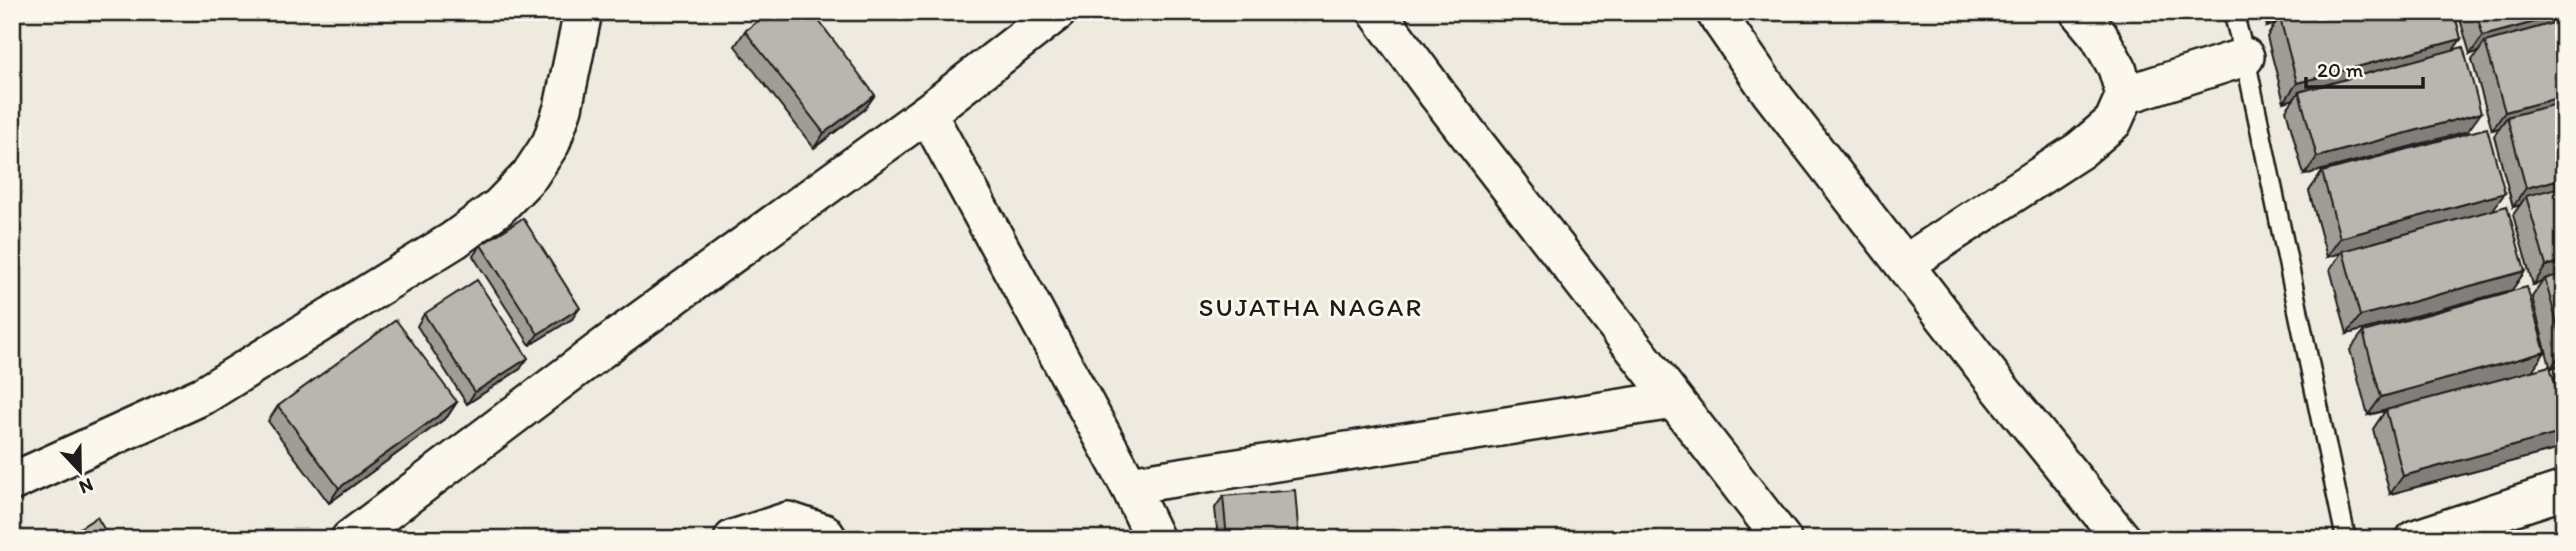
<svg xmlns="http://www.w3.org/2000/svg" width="2576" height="551" font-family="Itim,sans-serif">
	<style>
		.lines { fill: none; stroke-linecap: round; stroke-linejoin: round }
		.service-casing { stroke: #1c1c1c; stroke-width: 23 }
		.minor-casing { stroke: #1c1c1c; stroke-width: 42 }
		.service { stroke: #fbf7ec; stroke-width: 18 }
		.minor { stroke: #fbf7ec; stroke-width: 37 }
		.wall { fill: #9f9d96; stroke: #1c1c1c; stroke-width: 2 }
		.shaded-wall { fill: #827f7a; stroke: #1c1c1c; stroke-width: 2 }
		.building { fill: #b9b6af; stroke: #1c1c1c; stroke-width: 2 }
		.labels { text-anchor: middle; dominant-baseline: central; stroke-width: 6; stroke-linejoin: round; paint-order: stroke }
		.neighbourhood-label { font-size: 26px; letter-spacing: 2px; fill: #1c1c1c; stroke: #fbf7ec }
	</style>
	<rect width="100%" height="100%" fill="#eeeadf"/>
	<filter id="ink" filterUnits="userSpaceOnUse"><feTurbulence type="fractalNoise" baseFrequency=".0143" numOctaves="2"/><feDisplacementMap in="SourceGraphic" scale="14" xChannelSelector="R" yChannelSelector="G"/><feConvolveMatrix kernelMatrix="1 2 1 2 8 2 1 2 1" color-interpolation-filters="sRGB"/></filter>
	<g filter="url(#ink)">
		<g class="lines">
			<defs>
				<path id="service" d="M 2233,12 L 2245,57 L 2346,539"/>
				<g id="minor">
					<path d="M 1057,12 L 927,113 L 1129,485 L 1155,539"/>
					<path d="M 1377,12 L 1438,95 L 1782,539"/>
					<path d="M 1715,12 L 1771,93 L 1999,387 L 2122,539"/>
					<path d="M 2125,95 L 2245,57"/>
					<path d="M 1906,263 L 2080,150 L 2113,122 L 2125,95 L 2117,68 L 2099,36 L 2079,12"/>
					<path d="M 12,482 L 204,395 L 454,240 L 499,207 L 530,175 L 551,143 L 563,108 L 583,12"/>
					<path d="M 1129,485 L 1673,400"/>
					<path d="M 350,539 L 615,339 L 927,113"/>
					<path d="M 733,539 L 788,521 L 824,533 L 828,539"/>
					<path d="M 2415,539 L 2564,490"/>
				</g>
			</defs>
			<use href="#service" class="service-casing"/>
			<use href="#minor" class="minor-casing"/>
			<use href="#service" class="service"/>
			<use href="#minor" class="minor"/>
		</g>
		<g class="wall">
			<path d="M 2263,12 L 2454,12 L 2461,39 L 2453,50 L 2468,131 L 2304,175 L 2286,110 L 2294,99 L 2284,102 L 2267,37 L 2275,24 L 2267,27 Z"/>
			<path d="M 2458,12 L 2564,12 L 2564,364 L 2551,368 L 2555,450 L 2390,494 L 2373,429 L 2385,411 L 2368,415 L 2350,350 L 2363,332 L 2532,371 L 2550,366 L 2532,297 L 2542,282 L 2533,285 L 2513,215 L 2520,205 L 2513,207 L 2494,136 L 2499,128 L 2492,130 L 2472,60 L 2478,52 L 2470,54 Z"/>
			<path d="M 745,31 L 865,109 L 814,148 L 735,46 Z"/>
			<path d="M 2322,172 L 2493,210 L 2525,271 L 2512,290 L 2347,334 L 2330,269 L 2341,253 L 2327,257 L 2309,191 Z"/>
			<path d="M 481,245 L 572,319 L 530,345 L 473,256 Z"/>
			<path d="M 424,314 L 520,369 L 467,404 L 417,326 Z"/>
			<path d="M 2564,364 L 2564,411 L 2554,377 Z"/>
			<path d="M 457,402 L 447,417 L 329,503 L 268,421 L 278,406 Z"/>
			<path d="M 1223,496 L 1299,539 L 1218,539 L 1215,508 Z"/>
		</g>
		<g class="shaded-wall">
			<path d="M 2277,12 L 2320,12 L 2280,18 L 2275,24 L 2267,27 Z"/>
			<path d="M 2564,14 L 2564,29 L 2485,42 L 2478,52 L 2470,54 L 2483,36 Z"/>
			<path d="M 2461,39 L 2448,57 L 2299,92 L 2294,99 L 2284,102 L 2297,83 Z"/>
			<path d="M 875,95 L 865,109 L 814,148 L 824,133 Z"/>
			<path d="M 2564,96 L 2564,111 L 2507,117 L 2499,128 L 2492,130 L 2505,112 Z"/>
			<path d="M 2481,113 L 2468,131 L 2304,175 L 2317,157 Z"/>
			<path d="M 2564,178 L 2564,193 L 2526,196 L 2520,205 L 2513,207 L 2526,188 Z"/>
			<path d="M 2505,193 L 2492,211 L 2343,251 L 2341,253 L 2327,257 L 2340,238 Z"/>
			<path d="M 2564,261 L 2564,276 L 2545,279 L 2542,282 L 2533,285 L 2546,266 Z"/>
			<path d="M 2525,271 L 2512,290 L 2347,334 L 2360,316 Z"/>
			<path d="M 580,308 L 572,319 L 530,345 L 538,334 Z"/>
			<path d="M 2564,349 L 2564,364 L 2551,368 Z"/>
			<path d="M 2545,352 L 2532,371 L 2368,415 L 2381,397 Z"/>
			<path d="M 528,358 L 520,369 L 467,404 L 475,392 Z"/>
			<path d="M 457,402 L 447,417 L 329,503 L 339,488 Z"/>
			<path d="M 2564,432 L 2564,437 L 2555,450 L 2390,494 L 2403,476 Z"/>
		</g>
		<g class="building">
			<path d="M 770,12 L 812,12 L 875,95 L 824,133 L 745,31 Z"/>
			<path d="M 2301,12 L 2454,12 L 2461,39 L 2297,83 L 2280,18 Z"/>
			<path d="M 2476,12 L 2564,12 L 2564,14 L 2483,36 Z"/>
			<path d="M 2564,20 L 2564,96 L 2505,112 L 2485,42 Z"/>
			<path d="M 2463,47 L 2481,113 L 2317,157 L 2299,92 Z"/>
			<path d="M 2564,102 L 2564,178 L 2526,188 L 2507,117 Z"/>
			<path d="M 2487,128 L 2505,193 L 2340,238 L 2322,172 Z"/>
			<path d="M 2564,186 L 2564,261 L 2546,266 L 2526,196 Z"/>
			<path d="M 2507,206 L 2525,271 L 2360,316 L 2343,251 Z"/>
			<path d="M 523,218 L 580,308 L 538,334 L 481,245 Z"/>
			<path d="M 2564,273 L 2564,349 L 2545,279 Z"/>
			<path d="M 477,280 L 528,358 L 475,392 L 424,314 Z"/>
			<path d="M 2527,287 L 2545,352 L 2381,397 L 2363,332 Z"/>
			<path d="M 396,320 L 457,402 L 339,488 L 278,406 Z"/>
			<path d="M 2550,366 L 2564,416 L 2564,432 L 2403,476 L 2386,410 Z"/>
			<path d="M 1295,490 L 1299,539 L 1227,539 L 1223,496 Z"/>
			<path d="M 97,517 L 110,539 L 63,539 Z"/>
		</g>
	</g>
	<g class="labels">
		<g class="neighbourhood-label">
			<text x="1311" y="307">SUJATHA NAGAR</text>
		</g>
	</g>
	<rect width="2576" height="551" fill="none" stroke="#fbf7ec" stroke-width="42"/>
	<rect x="21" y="21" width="2534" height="509" fill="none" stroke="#1c1c1c" stroke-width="2.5" filter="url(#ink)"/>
	<g transform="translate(80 471) rotate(158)" stroke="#fbf7ec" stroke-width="5" paint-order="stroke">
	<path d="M0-5L12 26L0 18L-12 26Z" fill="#1c1c1c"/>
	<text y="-10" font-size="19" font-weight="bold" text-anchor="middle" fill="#1c1c1c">N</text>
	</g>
	<path d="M2306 77v10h117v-10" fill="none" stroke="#1c1c1c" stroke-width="3.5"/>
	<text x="2317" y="77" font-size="21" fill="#1c1c1c" stroke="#fbf7ec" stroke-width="5" paint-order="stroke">20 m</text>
</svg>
